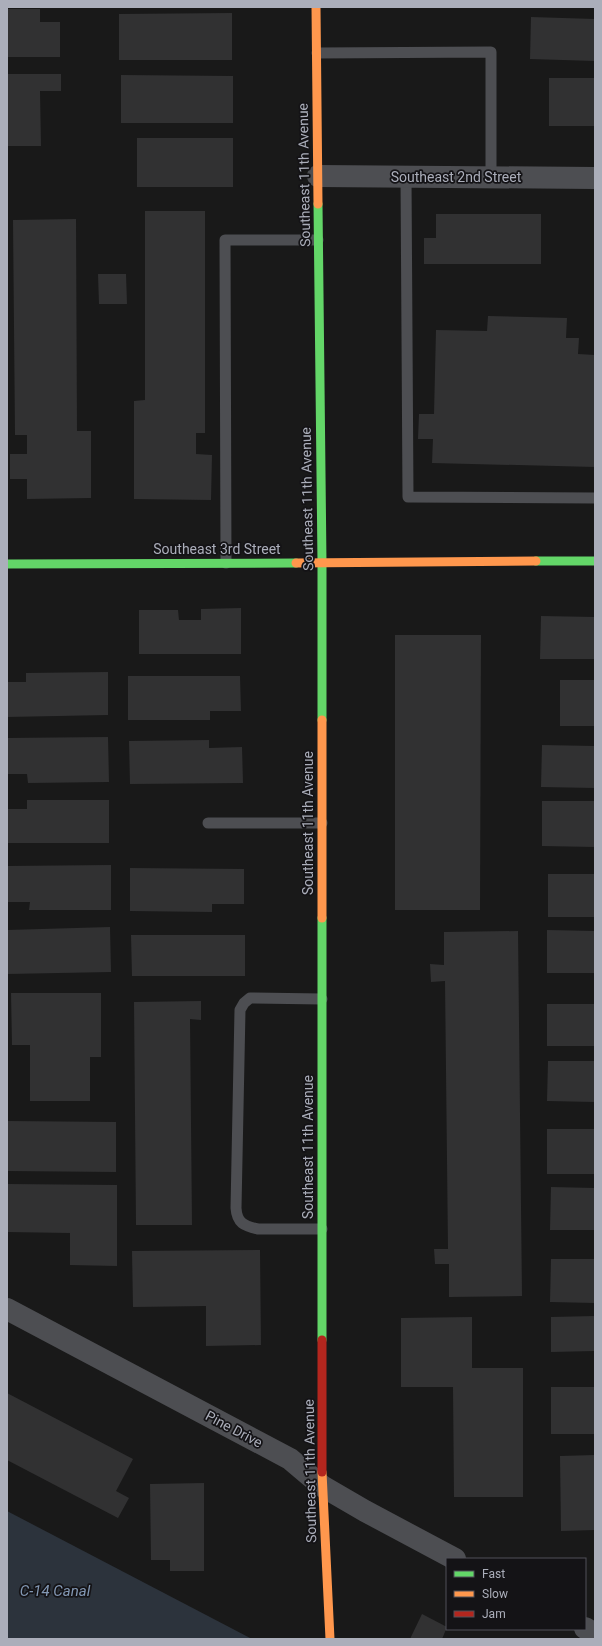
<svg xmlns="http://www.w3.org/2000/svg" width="602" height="1646" font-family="Roboto,sans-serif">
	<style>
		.water { fill: #2c333c }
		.building { fill: #313132 }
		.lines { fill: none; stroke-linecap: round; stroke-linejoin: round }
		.lane { stroke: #4d4e52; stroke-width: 11 }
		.street { stroke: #4d4e52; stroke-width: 22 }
		.fast { stroke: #63d668; stroke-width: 9 }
		.slow { stroke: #ff974d; stroke-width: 9 }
		.jam { stroke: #b3261e; stroke-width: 9 }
		.labels { text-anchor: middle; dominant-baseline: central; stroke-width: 3.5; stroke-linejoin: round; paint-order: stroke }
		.street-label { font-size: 14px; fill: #abaeba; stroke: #141316 }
		.water-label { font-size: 15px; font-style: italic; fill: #8398b4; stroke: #141316 }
	</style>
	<rect width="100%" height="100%" fill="#191919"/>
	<path class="water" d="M 7,1511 L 252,1639 L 7,1639 Z"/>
	<g class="building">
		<path d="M 7,9 L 40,9 L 40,22 L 60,22 L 60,57 L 7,57 Z"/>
		<path d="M 232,13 L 232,60 L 119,60 L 119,14 Z"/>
		<path d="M 531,17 L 595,19 L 595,61 L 530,59 Z"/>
		<path d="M 7,74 L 61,74 L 61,91 L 40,91 L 41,146 L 7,146 Z"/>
		<path d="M 121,75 L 233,76 L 233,123 L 121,123 Z"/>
		<rect x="549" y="78" width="46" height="48"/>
		<rect x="137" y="138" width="96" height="49"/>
		<path d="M 145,211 L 205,211 L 205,433 L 196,433 L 196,454 L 212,455 L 211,500 L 134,499 L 134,401 L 145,400 Z"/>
		<path d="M 436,214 L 541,214 L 541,264 L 424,264 L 424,238 L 436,238 Z"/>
		<path d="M 76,219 L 77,431 L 91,431 L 91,498 L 27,499 L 27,479 L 10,479 L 10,454 L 27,454 L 27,435 L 15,435 L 13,220 Z"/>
		<path d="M 98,274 L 126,274 L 127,304 L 99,304 Z"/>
		<path d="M 488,316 L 567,318 L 566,338 L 579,338 L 578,354 L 595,355 L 595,467 L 432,463 L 433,439 L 418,439 L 419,414 L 434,414 L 436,330 L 487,331 Z"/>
		<path d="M 241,608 L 241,654 L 139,654 L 139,610 L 178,610 L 179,620 L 201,620 L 201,609 Z"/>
		<path d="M 541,616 L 595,617 L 595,659 L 540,659 Z"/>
		<path d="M 395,635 L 481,635 L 480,910 L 395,910 Z"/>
		<path d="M 108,672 L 108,715 L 7,717 L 7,682 L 26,682 L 26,673 Z"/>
		<path d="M 128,676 L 240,676 L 241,711 L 210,711 L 210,720 L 128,720 Z"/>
		<rect x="560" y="680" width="35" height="46"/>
		<path d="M 108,737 L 109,782 L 28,783 L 27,774 L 7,774 L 7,738 Z"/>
		<path d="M 209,740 L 209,748 L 242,747 L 243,783 L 130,784 L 129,741 Z"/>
		<path d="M 542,745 L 595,746 L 595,788 L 541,787 Z"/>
		<path d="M 27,800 L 109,800 L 109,843 L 7,843 L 7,809 L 27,809 Z"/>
		<path d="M 542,801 L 595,801 L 595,847 L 542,846 Z"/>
		<path d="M 111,865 L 111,910 L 29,910 L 30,902 L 7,902 L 7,866 Z"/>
		<path d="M 130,868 L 244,869 L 244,904 L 212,904 L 212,912 L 130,911 Z"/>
		<rect x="548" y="874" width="47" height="43"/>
		<path d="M 110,927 L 111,972 L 7,974 L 7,930 Z"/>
		<path d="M 547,930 L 595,931 L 595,973 L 547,973 Z"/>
		<path d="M 518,931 L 522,1296 L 449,1297 L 449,1264 L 435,1264 L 434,1249 L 448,1249 L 445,981 L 431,982 L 430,964 L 444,965 L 444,932 Z"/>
		<path d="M 131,935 L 245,935 L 245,976 L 132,976 Z"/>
		<path d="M 11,993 L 101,993 L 101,1057 L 90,1057 L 90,1101 L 30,1101 L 30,1045 L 12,1045 Z"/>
		<path d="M 201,1001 L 201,1020 L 190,1019 L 192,1225 L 136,1225 L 134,1002 Z"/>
		<rect x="547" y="1004" width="48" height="42"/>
		<path d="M 548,1061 L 595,1061 L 595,1102 L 547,1101 Z"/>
		<path d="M 7,1121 L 116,1122 L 116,1172 L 7,1171 Z"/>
		<rect x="547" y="1129" width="48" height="45"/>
		<path d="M 7,1184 L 117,1185 L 117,1266 L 70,1265 L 70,1233 L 7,1232 Z"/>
		<path d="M 551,1187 L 595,1188 L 595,1230 L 550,1230 Z"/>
		<path d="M 260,1250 L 261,1345 L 206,1346 L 206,1306 L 133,1307 L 132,1251 Z"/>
		<path d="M 551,1259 L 595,1259 L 595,1303 L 550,1302 Z"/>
		<path d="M 595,1316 L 595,1351 L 551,1352 L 551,1317 Z"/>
		<path d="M 472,1317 L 472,1368 L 523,1368 L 523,1497 L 454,1497 L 453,1387 L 401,1387 L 401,1318 Z"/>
		<rect x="551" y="1387" width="44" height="47"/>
		<path d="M 7,1393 L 133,1459 L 116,1491 L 129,1498 L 118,1518 L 7,1460 Z"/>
		<path d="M 595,1455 L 595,1530 L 561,1531 L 560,1456 Z"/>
		<path d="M 204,1483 L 204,1571 L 170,1571 L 170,1560 L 151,1560 L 150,1484 Z"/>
		<path d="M 422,1614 L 447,1627 L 442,1639 L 410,1639 Z"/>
	</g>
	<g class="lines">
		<g class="lane">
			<path d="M 317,53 L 491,52 L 491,178"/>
			<path d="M 406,177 L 408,497 L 595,498"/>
			<path d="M 226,563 L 225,240 L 318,240"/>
			<path d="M 208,823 L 322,823"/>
			<path d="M 322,999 L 250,998 L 244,1003 L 240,1010 L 236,1208 C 237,1223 244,1226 258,1229 L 322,1229"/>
		</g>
		<g class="street">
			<path d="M 318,176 L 595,178"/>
			<path d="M 7,1309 L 290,1459 L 322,1486 L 365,1511 L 455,1559"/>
			<path d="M 585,1628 L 595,1634"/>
		</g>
		<g class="fast">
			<path d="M 318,204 L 322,563 L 322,720"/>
			<path d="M 536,561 L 595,561"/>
			<path d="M 7,564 L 296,563"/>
			<path d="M 322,918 L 322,1340"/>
		</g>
		<g class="slow">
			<path d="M 316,7 L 318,204"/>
			<path d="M 296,563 L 536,561"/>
			<path d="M 322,720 L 322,918"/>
			<path d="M 322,1472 L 330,1639"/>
		</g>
		<path class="jam" d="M 322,1340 L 322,1472"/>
	</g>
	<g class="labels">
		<g class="street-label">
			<text transform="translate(304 175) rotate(-91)">Southeast 11th Avenue</text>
			<text x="456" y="177">Southeast 2nd Street</text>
			<text transform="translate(307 499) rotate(-91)">Southeast 11th Avenue</text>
			<text x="217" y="549">Southeast 3rd Street</text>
			<text transform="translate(308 823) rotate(-90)">Southeast 11th Avenue</text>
			<text transform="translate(308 1147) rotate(-90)">Southeast 11th Avenue</text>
			<text transform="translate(234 1429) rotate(28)">Pine Drive</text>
			<text transform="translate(310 1471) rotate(-91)">Southeast 11th Avenue</text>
		</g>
		<g class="water-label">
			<text x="55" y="1591">C-14 Canal</text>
		</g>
	</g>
	<rect width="602" height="1646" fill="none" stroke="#abaeba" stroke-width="16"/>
	<rect x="446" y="1558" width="140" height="72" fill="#141316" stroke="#505158"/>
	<rect x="454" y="1571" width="20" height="6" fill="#63d668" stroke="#505158"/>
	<text x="482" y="1578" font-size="12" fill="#abaeba">Fast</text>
	<rect x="454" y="1591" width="20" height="6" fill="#ff974d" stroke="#505158"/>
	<text x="482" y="1598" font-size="12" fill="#abaeba">Slow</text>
	<rect x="454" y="1611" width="20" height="6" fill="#b3261e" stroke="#505158"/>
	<text x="482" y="1618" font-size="12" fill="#abaeba">Jam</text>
</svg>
